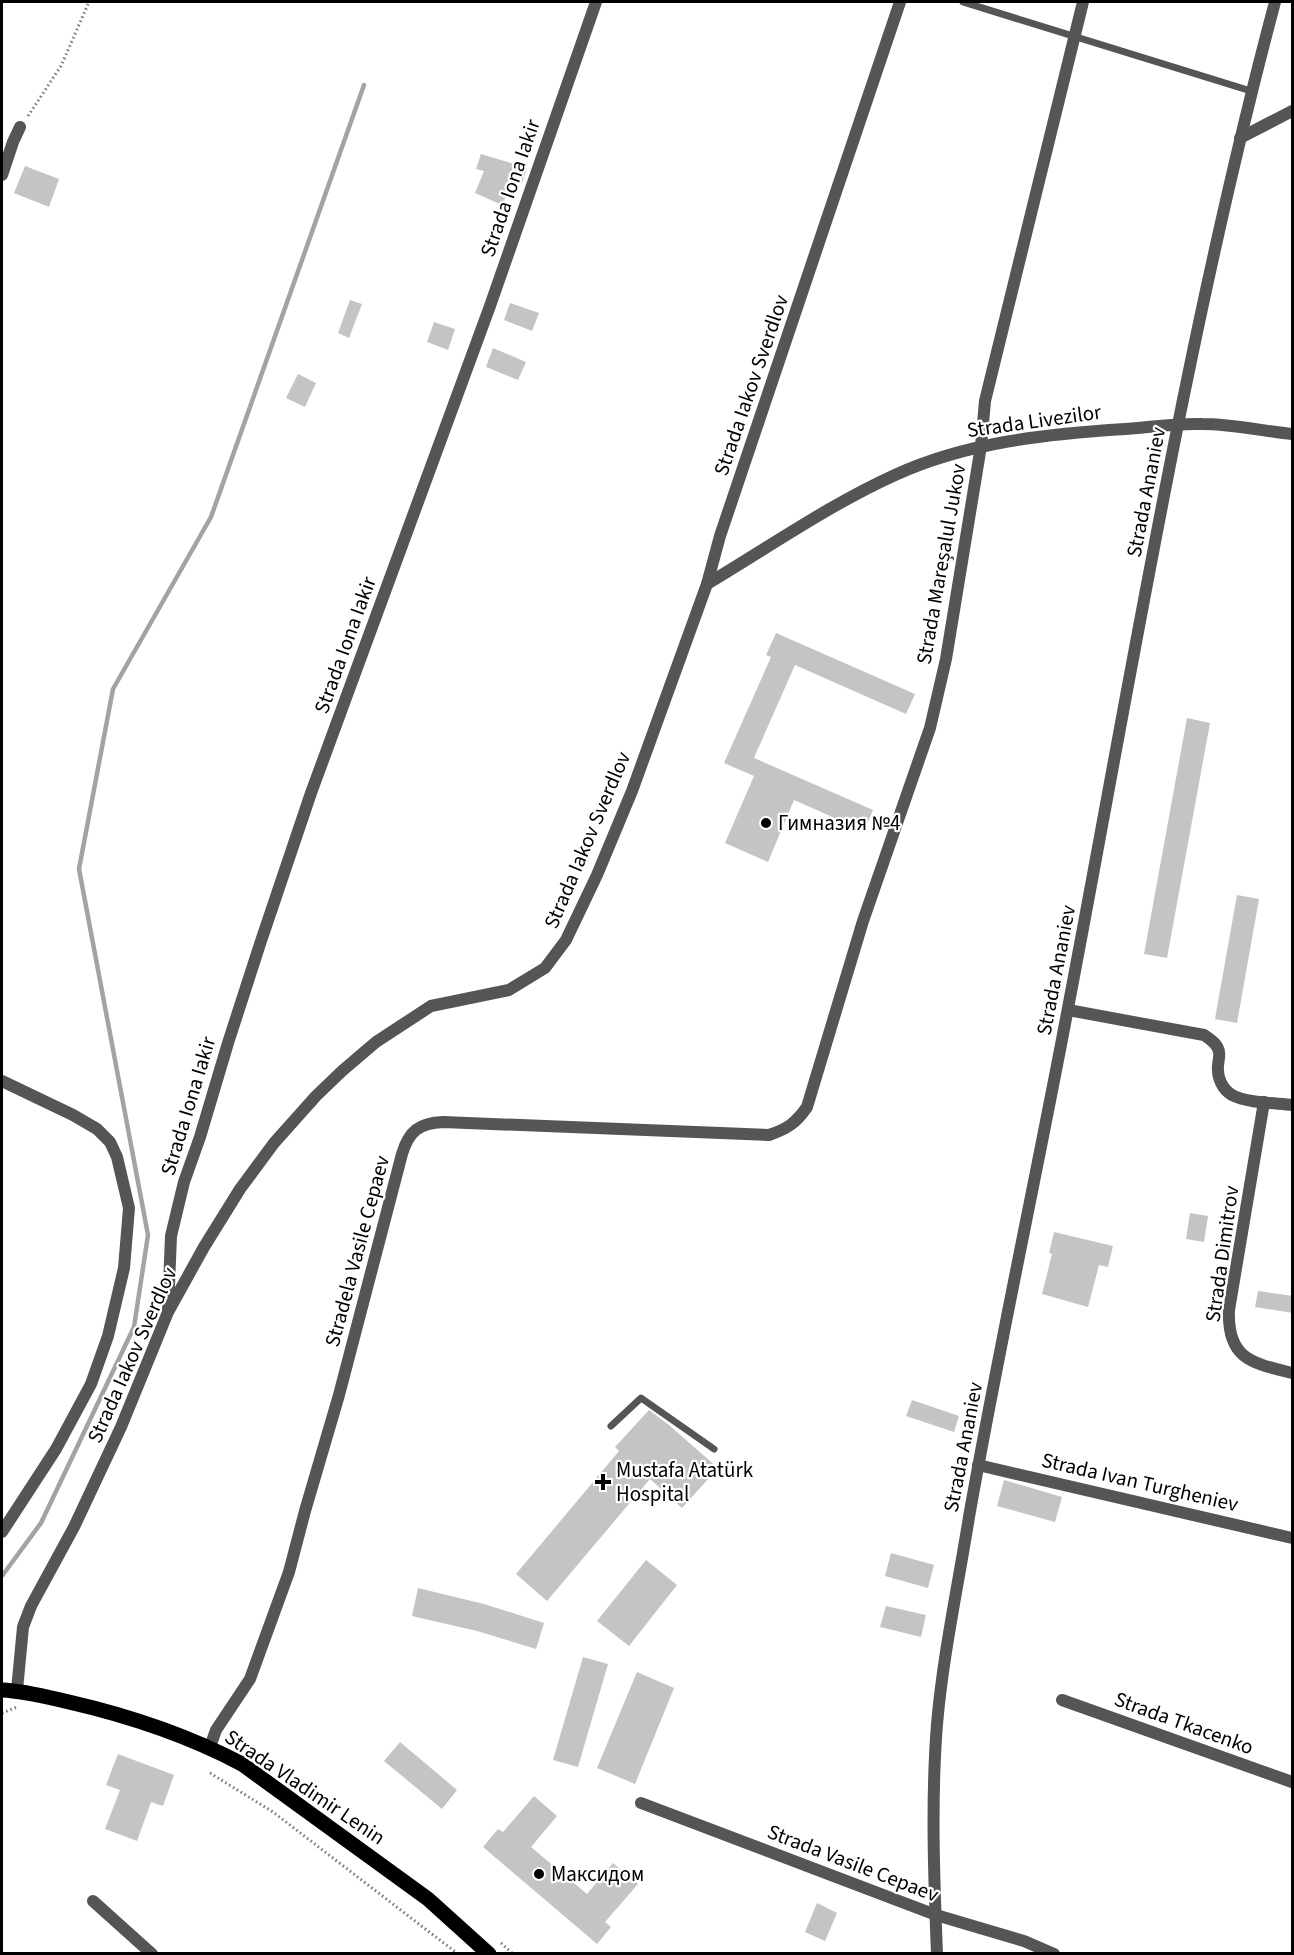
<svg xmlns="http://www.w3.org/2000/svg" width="1294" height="1955" font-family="'Source Sans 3',sans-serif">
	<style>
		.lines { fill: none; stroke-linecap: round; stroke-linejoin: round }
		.stream { stroke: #a3a3a3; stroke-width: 4.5 }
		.building { fill: #c4c4c4 }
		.path { stroke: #777; stroke-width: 3; stroke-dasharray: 1.5 3; stroke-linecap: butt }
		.service { stroke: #555; stroke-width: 7 }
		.minor { stroke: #555; stroke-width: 12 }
		.tertiary { stroke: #555; stroke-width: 12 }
		.primary { stroke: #000; stroke-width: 15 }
		.poi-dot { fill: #000; stroke: #fff; stroke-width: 2 }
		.labels { text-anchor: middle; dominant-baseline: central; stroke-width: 4.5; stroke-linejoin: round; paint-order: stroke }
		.street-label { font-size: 21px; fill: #000; stroke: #fff }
		.poi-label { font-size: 21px; fill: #000; stroke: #fff; text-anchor: start }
	</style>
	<rect width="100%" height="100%" fill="#fff"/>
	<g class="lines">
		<path class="stream" d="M 2,1576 L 41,1523 L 134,1327 L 148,1235 L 79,869 L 113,689 L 211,517 L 364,85"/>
	</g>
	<g class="building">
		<path d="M 481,154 L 527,168 L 522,183 L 513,180 L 502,205 L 475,193 L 484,171 L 476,169 Z"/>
		<path d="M 25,166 L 59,179 L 49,207 L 14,193 Z"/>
		<path d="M 350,300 L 362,304 L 349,338 L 338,333 Z"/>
		<path d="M 510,303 L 539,313 L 532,331 L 504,320 Z"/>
		<path d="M 434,322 L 455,329 L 448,350 L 427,342 Z"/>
		<path d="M 493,348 L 526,362 L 518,380 L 486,367 Z"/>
		<path d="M 298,374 L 316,383 L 305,407 L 286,398 Z"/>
		<path d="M 776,633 L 915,694 L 906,714 L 795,665 L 754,758 L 873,810 L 864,831 L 794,800 L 768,862 L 725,843 L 754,776 L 724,763 L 771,657 L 766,655 Z"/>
		<path d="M 1187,718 L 1210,723 L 1167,958 L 1144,954 Z"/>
		<path d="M 1237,895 L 1259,899 L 1237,1023 L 1215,1019 Z"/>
		<path d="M 1190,1213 L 1208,1216 L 1204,1242 L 1186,1239 Z"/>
		<path d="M 1054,1232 L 1113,1246 L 1108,1267 L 1099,1265 L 1088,1307 L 1042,1294 L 1052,1254 L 1049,1253 Z"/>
		<path d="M 1258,1291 L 1293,1296 L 1293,1313 L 1255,1307 Z"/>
		<path d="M 912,1400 L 959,1416 L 954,1432 L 906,1416 Z"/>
		<path d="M 649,1410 L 669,1425 L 718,1468 L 682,1508 L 650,1479 L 547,1601 L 516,1574 L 619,1451 L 615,1447 Z"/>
		<path d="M 1004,1480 L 1062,1497 L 1055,1522 L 997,1506 Z"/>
		<path d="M 891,1553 L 934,1565 L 928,1588 L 885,1576 Z"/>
		<path d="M 646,1560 L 677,1585 L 629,1646 L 597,1621 Z"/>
		<path d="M 418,1588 L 484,1604 L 544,1623 L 536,1649 L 477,1631 L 412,1616 Z"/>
		<path d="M 886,1606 L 926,1615 L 921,1637 L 880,1627 Z"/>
		<path d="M 583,1657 L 608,1664 L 578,1767 L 553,1760 Z"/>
		<path d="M 637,1672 L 674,1688 L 635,1784 L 597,1768 Z"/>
		<path d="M 400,1742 L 457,1790 L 442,1809 L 384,1761 Z"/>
		<path d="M 118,1754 L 174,1775 L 163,1806 L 151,1802 L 137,1841 L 105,1829 L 120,1790 L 106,1785 Z"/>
		<path d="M 534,1796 L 557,1816 L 531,1847 L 587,1894 L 613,1863 L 638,1884 L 605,1922 L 611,1927 L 597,1944 L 483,1847 L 498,1829 L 503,1832 Z"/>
		<path d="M 817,1903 L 837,1913 L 825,1941 L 805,1932 Z"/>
	</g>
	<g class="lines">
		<g class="path">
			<path d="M 28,116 L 61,66 L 89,2"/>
			<path d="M 2,1713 L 17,1707"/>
			<path d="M 210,1773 L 273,1812 L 458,1954"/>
			<path d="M 501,1943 L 513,1954"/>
		</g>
		<g class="service">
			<path d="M 963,2 L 1251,91"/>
			<path d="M 611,1426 L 641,1398 L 714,1449"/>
		</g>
		<g class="minor">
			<path d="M 1240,138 L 1292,111"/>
			<path d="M 2,175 L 13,142 L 20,127"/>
			<path d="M 707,584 C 769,547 829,505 895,475 C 967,442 1047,434 1125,429 C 1151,427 1177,423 1202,424 C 1232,424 1263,431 1292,434"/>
			<path d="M 1068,1010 L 1204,1035 C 1210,1039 1218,1044 1219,1052 C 1220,1056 1218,1062 1218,1066 C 1217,1077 1222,1089 1232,1095 C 1247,1103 1275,1103 1292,1105"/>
			<path d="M 2,1081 L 73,1115 L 97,1129 L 110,1142 L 117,1157 L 129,1208 L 124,1268 L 108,1336 L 91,1384 L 56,1449 L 2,1532"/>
			<path d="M 1264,1102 L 1229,1310 C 1227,1359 1252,1363 1292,1373"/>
			<path d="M 168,1310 L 171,1236 L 184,1182 L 200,1137 L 228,1043 L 260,944 L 311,793 L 490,306 L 596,2"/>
			<path d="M 978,1465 L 1292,1538"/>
			<path d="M 17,1690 L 23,1627 L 31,1606 L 74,1527 L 121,1427 L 168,1312 L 204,1247 L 240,1189 L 274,1143 L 316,1096 L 342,1071 L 376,1042 L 431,1006 L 509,990 L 545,968 L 566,940 L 597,875 L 632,791 L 707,584 L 720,536 L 900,2"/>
			<path d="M 1062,1700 L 1292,1782"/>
			<path d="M 210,1747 L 216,1730 L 250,1679 L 289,1572 L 305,1511 L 339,1395 L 402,1154 C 409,1131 419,1123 443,1122 L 769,1135 C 787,1129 796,1123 807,1107 L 863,921 L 930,728 L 946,659 L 981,446 L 985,401 L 1083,2"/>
			<path d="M 641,1803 L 936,1915 L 1024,1941 L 1054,1954"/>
			<path d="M 93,1901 L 152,1954"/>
		</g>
		<path class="tertiary" d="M 937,1954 C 934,1878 931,1800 937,1724 C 943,1655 958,1586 969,1517 C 999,1347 1036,1178 1068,1008 C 1132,672 1187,332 1275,2"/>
		<path class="primary" d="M 2,1690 C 25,1691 47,1697 69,1702 C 130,1716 187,1735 242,1764 L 428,1899 L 489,1954"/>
	</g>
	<g class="poi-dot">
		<circle cx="766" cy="823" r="6"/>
		<path d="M600 1473h6v6h6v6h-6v6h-6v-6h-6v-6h6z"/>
		<circle cx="539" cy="1874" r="6"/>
	</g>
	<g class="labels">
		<g class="street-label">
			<text transform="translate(510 188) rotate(-71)">Strada Iona Iakir</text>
			<text transform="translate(751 385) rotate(-71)">Strada Iakov Sverdlov</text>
			<text transform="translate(1034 421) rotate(-8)">Strada Livezilor</text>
			<text transform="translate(1146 492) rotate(-79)">Strada Ananiev</text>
			<text transform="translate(941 564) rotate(-80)">Strada Mareșalul Jukov</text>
			<text transform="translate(345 645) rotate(-70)">Strada Iona Iakir</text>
			<text transform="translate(587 840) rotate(-67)">Strada Iakov Sverdlov</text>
			<text transform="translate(1056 970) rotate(-79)">Strada Ananiev</text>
			<text transform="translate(188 1106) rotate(-73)">Strada Iona Iakir</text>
			<text transform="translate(357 1251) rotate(-75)">Stradela Vasile Cepaev</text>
			<text transform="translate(1222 1254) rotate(-82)">Strada Dimitrov</text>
			<text transform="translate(132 1355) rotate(-66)">Strada Iakov Sverdlov</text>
			<text transform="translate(963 1447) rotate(-79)">Strada Ananiev</text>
			<text transform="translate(1140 1482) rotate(13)">Strada Ivan Turgheniev</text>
			<text transform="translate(1184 1723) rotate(20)">Strada Tkacenko</text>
			<text transform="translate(305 1787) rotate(34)">Strada Vladimir Lenin</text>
			<text transform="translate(853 1863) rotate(21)">Strada Vasile Cepaev</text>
		</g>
		<g class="poi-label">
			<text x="778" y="823">Гимназия №4</text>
			<text x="616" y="1470">Mustafa Atatürk<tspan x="616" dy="24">Hospital</tspan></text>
			<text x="551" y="1874">Максидом</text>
		</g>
	</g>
	<rect width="1294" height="1955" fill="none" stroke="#000000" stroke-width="6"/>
</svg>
